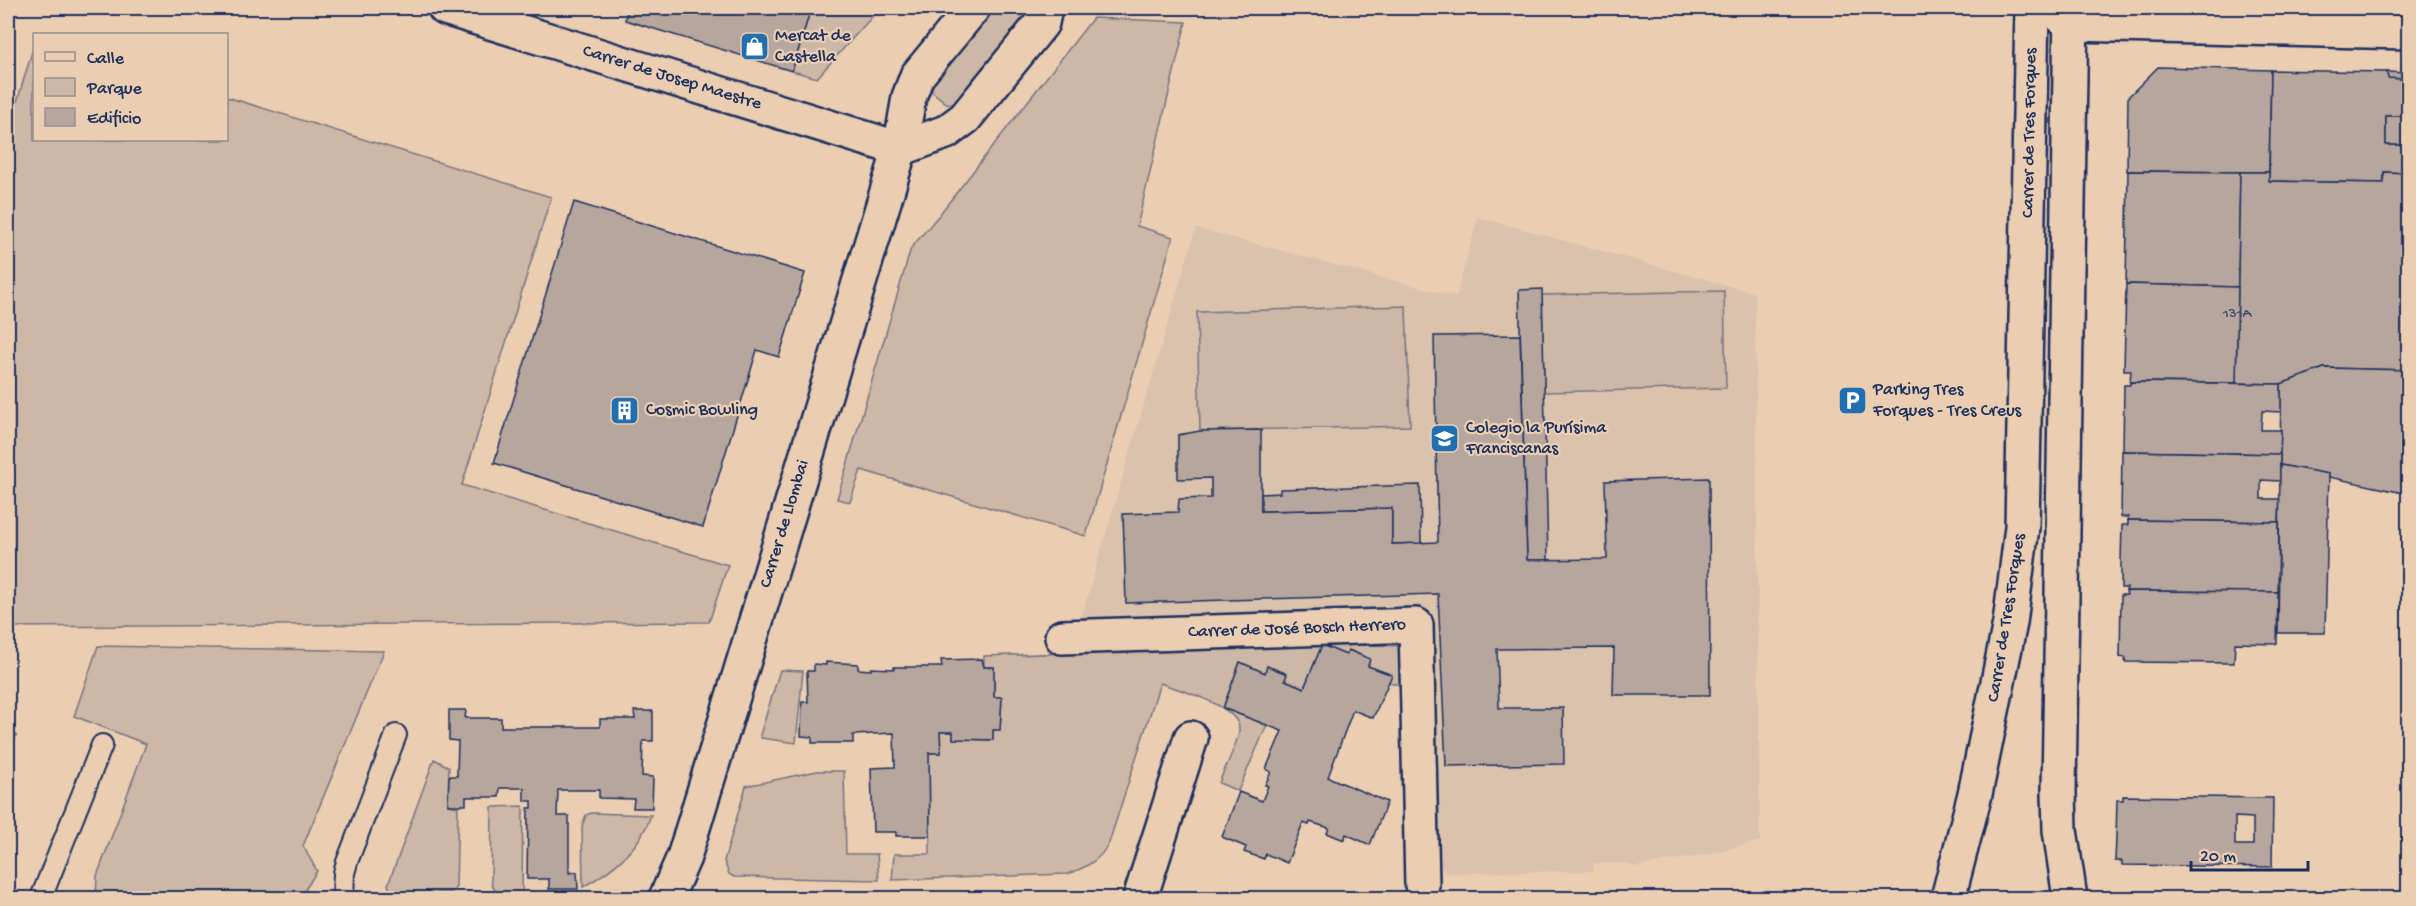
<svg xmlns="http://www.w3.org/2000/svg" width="2416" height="906" font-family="'Gochi Hand',sans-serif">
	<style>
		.built { fill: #dbc2ac }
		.green { fill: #cdb7a6; stroke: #747382; stroke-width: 1.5 }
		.building { fill: #b7a69d; stroke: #1b2f5e; stroke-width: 1.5; fill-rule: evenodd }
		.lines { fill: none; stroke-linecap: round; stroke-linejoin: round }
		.lane-casing { stroke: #1b2f5e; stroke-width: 24 }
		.street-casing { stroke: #1b2f5e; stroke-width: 38 }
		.secondary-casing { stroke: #1b2f5e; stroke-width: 38 }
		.lane { stroke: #ebceb2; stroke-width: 20 }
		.street { stroke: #ebceb2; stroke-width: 33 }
		.secondary { stroke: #ebceb2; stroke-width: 33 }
		.labels { text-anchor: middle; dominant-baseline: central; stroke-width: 4.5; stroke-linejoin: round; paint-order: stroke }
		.number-label { font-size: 15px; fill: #424d6e }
		.poi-label { font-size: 18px; fill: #1b2f5e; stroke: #ebceb2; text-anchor: start }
		.street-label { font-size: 18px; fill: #1b2f5e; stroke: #ebceb2 }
	</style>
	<rect width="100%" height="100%" fill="#ebceb2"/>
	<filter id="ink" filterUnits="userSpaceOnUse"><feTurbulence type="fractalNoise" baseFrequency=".0167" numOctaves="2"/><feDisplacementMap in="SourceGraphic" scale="12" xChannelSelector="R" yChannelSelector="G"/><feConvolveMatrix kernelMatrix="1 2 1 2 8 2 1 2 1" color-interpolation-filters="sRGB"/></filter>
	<g filter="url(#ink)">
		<path class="built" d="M 1478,217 L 1755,293 L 1760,841 L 1704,855 L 1635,867 L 1626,863 L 1594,863 L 1593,871 L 1445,873 L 1431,849 L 1424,607 L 1081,618 L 1196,228 L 1456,297 Z"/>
		<g class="green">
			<path d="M 811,8 L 880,8 L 817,78 L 792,71 Z"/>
			<path d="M 995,8 L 1022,8 L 1026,13 L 1024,21 L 956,104 L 946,103 L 928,88 Z"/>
			<path d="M 1093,18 L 1186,22 L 1137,226 L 1173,237 L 1086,536 L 861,470 L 850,502 L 837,499 L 911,248 L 939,215 Z"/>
			<path d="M 34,45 L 34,140 L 226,140 L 227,97 L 551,197 L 462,485 L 728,565 L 709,622 L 8,627 L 8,132 Z"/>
			<path d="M 1724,291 L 1726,388 L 1544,392 L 1542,295 Z"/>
			<path d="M 1406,306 L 1410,426 L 1200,431 L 1197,312 Z"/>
			<path d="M 1327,644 L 1404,646 L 1405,687 L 1389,682 L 1391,675 L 1368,666 L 1370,659 L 1349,650 L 1346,655 L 1322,646 L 1304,688 L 1285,680 L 1286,673 L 1267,666 L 1265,673 L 1240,662 L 1223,708 L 1267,725 L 1238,791 L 1219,783 C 1224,769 1237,746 1239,731 C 1242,706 1179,690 1160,683 L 1109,843 C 1100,860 1086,868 1067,874 L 892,880 L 894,854 L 930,854 L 929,753 L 941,753 L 940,732 L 953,732 L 953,739 L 993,740 L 993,730 L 1000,729 L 1002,697 L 994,697 L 994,667 L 984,667 L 984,656 Z"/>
			<path d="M 98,646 L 384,651 L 303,846 L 317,871 L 300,898 L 96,898 L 97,876 L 146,744 L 74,716 Z"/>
			<path d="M 780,670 L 803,671 L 796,743 L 761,738 L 760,735 Z"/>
			<path d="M 434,759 L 449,767 L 448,805 L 458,807 L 456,887 L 452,892 L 401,897 L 392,894 L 388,885 Z"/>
			<path d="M 817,771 L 844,771 L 846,854 L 877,854 L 879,880 L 734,877 L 729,874 L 724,861 L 746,786 Z"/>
			<path d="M 523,806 L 522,896 L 499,895 L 492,886 L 491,879 L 492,807 Z"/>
			<path d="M 591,813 L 651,815 C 640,849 613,870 583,887 L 582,826 L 586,815 Z"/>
		</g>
		<g class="building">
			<path d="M 628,8 L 811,8 L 792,71 L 625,20 Z"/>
			<path d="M 2158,67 L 2271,70 L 2269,172 L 2127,171 L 2128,97 Z"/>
			<path d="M 2271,70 L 2387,72 L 2388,78 L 2408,79 L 2408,116 L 2386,116 L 2386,145 L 2408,145 L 2408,173 L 2384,172 L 2384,183 L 2269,181 Z"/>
			<path d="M 2387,72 L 2408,73 L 2408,79 L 2388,78 Z"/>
			<rect x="2386" y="116" width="22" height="29"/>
			<path d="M 2128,171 L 2240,172 L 2238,287 L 2126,284 Z"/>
			<path d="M 2240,172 L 2269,172 L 2269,181 L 2384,183 L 2384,172 L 2408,173 L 2408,370 L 2324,368 L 2281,384 L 2236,383 Z"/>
			<path d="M 574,202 L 805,273 L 779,357 L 757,350 L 703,527 L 494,463 Z"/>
			<path d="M 2126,284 L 2238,287 L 2236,383 L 2130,382 L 2131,370 L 2124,370 Z"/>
			<path d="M 1542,289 L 1548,560 L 1527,560 L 1519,290 Z"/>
			<path d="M 1520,335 L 1527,560 L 1607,559 L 1605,481 L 1709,478 L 1710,695 L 1613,695 L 1614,648 L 1497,649 L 1499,708 L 1563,708 L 1564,764 L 1446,766 L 1438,594 L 1126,603 L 1123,514 L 1178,512 L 1179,499 L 1211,498 L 1211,478 L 1178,479 L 1178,435 L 1200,431 L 1261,430 L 1261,511 L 1392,508 L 1392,544 L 1438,542 L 1434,336 Z"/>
			<path d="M 2324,368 L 2408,370 L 2408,494 L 2329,477 L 2329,474 L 2280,465 L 2281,384 Z"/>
			<path d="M 2130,382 L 2281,384 L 2281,412 L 2262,411 L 2261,430 L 2281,430 L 2280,454 L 2123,451 L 2124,385 L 2130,385 Z"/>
			<path d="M 2122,451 L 2280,454 L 2280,481 L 2261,480 L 2261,499 L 2280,499 L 2279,522 L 2128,520 L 2128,517 L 2121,517 Z"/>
			<path d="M 2280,465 L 2329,474 L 2325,633 L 2278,633 Z"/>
			<path d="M 1420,485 L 1421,543 L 1392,544 L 1392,508 L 1261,511 L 1261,494 L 1280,493 L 1280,489 Z"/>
			<path d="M 2128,520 L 2279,522 L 2278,592 L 2126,591 L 2127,588 L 2121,588 L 2121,561 L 2122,525 L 2128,525 Z"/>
			<path d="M 2126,591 L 2278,592 L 2277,644 L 2235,643 L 2234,663 L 2125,662 L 2126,658 L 2120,657 L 2121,595 L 2127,595 Z"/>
			<path d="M 1322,645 L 1346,655 L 1348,650 L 1370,659 L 1368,666 L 1392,675 L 1373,718 L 1353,710 L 1328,777 L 1387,802 L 1370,845 L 1346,834 L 1344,840 L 1327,833 L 1329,828 L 1310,822 L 1309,825 L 1303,823 L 1287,863 L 1266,854 L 1264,859 L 1244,852 L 1246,847 L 1222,837 L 1239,792 L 1262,801 L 1268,786 L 1265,785 L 1271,772 L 1266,769 L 1282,731 L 1223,708 L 1240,662 L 1265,673 L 1267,666 L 1287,674 L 1285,680 L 1304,688 Z"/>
			<path d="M 982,659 L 984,667 L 994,667 L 994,697 L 1002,697 L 1000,730 L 993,730 L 993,740 L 953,739 L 953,732 L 940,732 L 941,753 L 929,753 L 930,836 L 896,836 L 896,832 L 873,832 L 871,768 L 895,767 L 894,733 L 853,735 L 853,743 L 812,743 L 812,737 L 801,736 L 802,702 L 808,702 L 807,671 L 814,671 L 814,664 L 826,665 L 826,662 L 858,664 L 858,669 L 871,670 L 871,668 L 894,669 L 894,667 L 942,667 L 941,660 Z"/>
			<path d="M 449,710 L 466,710 L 465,718 L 501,718 L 501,727 L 600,727 L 600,719 L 635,719 L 634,711 L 653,711 L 653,741 L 643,741 L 642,776 L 653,777 L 652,808 L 633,808 L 634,799 L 599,798 L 599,790 L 558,790 L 557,816 L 569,816 L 569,873 L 577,872 L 578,889 L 549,889 L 549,879 L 527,879 L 528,808 L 532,808 L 532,801 L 524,801 L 524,788 L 500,788 L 499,797 L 466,797 L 466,805 L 448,805 L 449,776 L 457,776 L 458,741 L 449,740 Z"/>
			<path d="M 8,732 L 16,735 L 8,759 Z"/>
			<path d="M 2123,796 L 2273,798 L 2272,867 L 2122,865 L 2122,861 L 2115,861 L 2116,837 L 2117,800 L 2123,800 ZM 2235,817 L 2253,818 L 2253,845 L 2235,845 Z"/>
		</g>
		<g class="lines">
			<defs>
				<g id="lane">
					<path d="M 41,898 L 102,745"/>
					<path d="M 343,898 L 344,873 L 347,862 L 396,735"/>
				</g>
				<g id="street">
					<path d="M 445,8 L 900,149 L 684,857 L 666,898"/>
					<path d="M 973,8 L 917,76 L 909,97 L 900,149 L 946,132 L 965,118 L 1042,23 L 1045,8"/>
					<path d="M 2050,8 L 2071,24 L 2408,32"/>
					<path d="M 1062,637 L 1416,625 L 1422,885"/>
					<path d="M 1140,898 L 1191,738"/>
				</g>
				<g id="secondary">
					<path d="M 1948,898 L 1975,794 L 2010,623 L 2022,527 L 2032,8"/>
					<path d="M 2070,898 L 2060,830 L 2059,792 L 2071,8"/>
				</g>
			</defs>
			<use href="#lane" class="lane-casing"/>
			<use href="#street" class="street-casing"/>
			<use href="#secondary" class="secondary-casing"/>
			<use href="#lane" class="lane"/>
			<use href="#street" class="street"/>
			<use href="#secondary" class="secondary"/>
		</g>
	</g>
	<defs>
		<symbol id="shop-square" viewBox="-11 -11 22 22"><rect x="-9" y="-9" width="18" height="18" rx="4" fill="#1f6fb2" stroke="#ebceb2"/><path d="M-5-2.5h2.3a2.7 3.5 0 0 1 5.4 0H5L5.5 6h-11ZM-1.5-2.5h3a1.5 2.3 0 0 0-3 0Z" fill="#fff"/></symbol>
		<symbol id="parking-square" viewBox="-11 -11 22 22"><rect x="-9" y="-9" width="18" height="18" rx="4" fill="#1f6fb2" stroke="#ebceb2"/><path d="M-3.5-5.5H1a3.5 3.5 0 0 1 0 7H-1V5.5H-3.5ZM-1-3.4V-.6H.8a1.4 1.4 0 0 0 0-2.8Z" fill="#fff"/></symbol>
		<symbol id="building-square" viewBox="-11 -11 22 22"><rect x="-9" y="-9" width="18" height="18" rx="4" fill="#1f6fb2" stroke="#ebceb2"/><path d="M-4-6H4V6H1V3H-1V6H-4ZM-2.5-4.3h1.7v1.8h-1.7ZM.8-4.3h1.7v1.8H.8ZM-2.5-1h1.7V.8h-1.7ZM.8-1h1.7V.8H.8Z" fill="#fff"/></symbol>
		<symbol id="school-square" viewBox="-11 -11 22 22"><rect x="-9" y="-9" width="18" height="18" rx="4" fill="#1f6fb2" stroke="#ebceb2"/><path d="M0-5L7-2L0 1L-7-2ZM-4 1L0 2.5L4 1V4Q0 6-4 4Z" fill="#fff"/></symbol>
	</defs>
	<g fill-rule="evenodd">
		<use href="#shop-square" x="738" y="30" width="33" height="33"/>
		<use href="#parking-square" x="1836" y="384" width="33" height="33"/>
		<use href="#building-square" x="608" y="394" width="33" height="33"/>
		<use href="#school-square" x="1428" y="422" width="33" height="33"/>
	</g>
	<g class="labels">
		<g class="number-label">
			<text x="2237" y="314">131A</text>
		</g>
		<g class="poi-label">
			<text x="775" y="36">Mercat de<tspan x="775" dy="21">Castella</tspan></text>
			<text x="1873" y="390">Parking Tres<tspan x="1873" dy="21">Forques - Tres Creus</tspan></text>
			<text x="646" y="410">Cosmic Bowling</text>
			<text x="1466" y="428">Colegio la Purísima<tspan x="1466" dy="21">Franciscanas</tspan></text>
		</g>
		<g class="street-label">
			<text transform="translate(672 78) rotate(17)">Carrer de Josep Maestre</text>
			<text transform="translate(2030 133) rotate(-89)">Carrer de Tres Forques</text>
			<text transform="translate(785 524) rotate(-73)">Carrer de Llombai</text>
			<text transform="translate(2007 618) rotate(-81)">Carrer de Tres Forques</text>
			<text transform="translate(1297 629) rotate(-2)">Carrer de José Bosch Herrero</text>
		</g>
	</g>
	<rect width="2416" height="906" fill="none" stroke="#ebceb2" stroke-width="30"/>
	<rect x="15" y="15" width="2386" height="876" fill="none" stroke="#1b2f5e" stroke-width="2" filter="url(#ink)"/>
	<rect x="33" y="33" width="195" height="108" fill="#ebceb2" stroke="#988e90" stroke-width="1.5"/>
	<rect x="45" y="52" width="30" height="9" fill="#ebceb2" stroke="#988e90" stroke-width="1.5"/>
	<text x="87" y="63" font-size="18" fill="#1b2f5e">Calle</text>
	<rect x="45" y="78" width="30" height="18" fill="#cdb7a6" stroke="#988e90" stroke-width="1.5"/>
	<text x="87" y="93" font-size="18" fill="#1b2f5e">Parque</text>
	<rect x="45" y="108" width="30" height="18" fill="#b7a69d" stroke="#988e90" stroke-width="1.5"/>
	<text x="87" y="123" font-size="18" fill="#1b2f5e">Edificio</text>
	<path d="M2191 861v9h117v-9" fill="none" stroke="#1b2f5e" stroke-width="3"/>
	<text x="2200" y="861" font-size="18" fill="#1b2f5e" stroke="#ebceb2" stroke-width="4.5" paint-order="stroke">20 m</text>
</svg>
